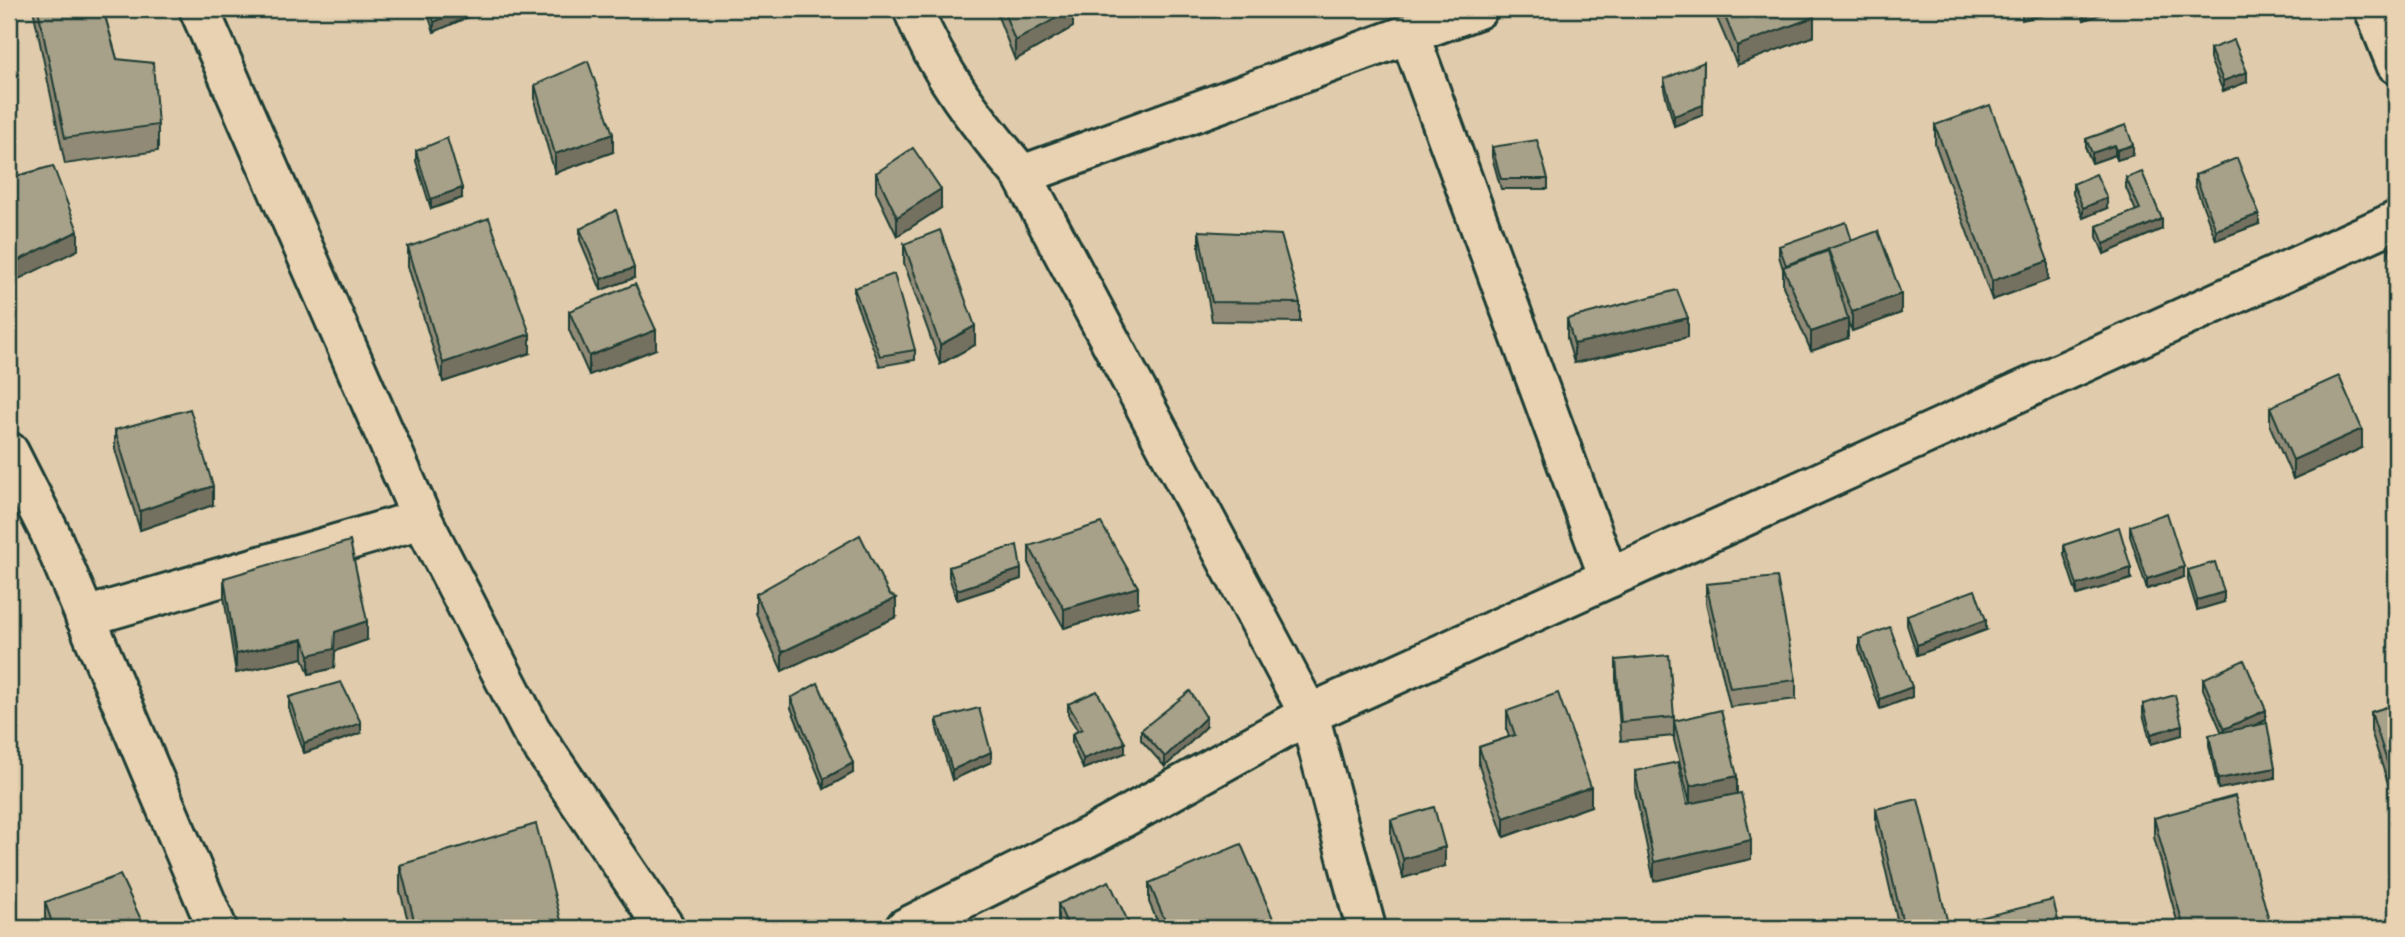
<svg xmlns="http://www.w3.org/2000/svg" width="2405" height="937" font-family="'Comic Neue',sans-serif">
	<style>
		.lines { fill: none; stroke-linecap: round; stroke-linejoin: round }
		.minor-casing { stroke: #1f3d34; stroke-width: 44 }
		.minor { stroke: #e8d2b1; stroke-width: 38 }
		.wall { fill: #908a76; stroke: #1f3d34; stroke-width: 2 }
		.shaded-wall { fill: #757160; stroke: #1f3d34; stroke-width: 2 }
		.building { fill: #a7a189; stroke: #1f3d34; stroke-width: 2 }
	</style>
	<rect width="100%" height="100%" fill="#e0ccac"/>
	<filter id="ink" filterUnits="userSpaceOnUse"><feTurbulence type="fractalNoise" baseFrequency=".0143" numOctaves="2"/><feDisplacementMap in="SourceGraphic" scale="14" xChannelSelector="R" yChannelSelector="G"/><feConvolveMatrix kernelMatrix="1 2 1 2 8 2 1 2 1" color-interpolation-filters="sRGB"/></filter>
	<g filter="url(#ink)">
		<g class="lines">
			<defs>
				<g id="minor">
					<path d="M 199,9 L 422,519 L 531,730 L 665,928"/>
					<path d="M 913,9 C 938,73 978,123 1022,175 L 1309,714 L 1366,928"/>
					<path d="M 2374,9 L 2396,64"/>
					<path d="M 1410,36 L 1609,578"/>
					<path d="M 1022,175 L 1478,9"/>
					<path d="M 9,452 L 50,533 L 217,928"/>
					<path d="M 85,617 L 422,519"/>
					<path d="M 905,928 L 1096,833 L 1309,714 L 2396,221"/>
				</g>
			</defs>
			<use href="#minor" class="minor-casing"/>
			<use href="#minor" class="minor"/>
		</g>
		<g class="wall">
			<path d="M 33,9 L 103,9 L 117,59 L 158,125 L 158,151 L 65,164 Z"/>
			<path d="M 426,9 L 477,9 L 477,13 L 434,32 Z"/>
			<path d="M 995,9 L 1073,9 L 1073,27 L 1015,60 Z"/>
			<path d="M 1713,9 L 1810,9 L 1814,36 L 1737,65 Z"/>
			<path d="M 2080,9 L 2116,9 L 2084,20 Z"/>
			<path d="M 2210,49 L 2247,82 L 2223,91 L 2210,59 Z"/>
			<path d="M 1664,79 L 1703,115 L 1674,126 L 1664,89 Z"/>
			<path d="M 535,85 L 613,152 L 555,173 L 535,104 Z"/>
			<path d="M 1935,125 L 2048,280 L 1992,300 L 1935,144 Z"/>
			<path d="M 2126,125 L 2133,155 L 2117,160 L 2115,155 L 2092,163 L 2086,149 L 2086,139 Z"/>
			<path d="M 1492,147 L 1548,179 L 1548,189 L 1501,189 L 1492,157 Z"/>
			<path d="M 416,151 L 462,198 L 431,209 L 416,161 Z"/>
			<path d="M 876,173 L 941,208 L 897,236 L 876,192 Z"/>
			<path d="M 2195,175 L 2259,224 L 2216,240 L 2195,185 Z"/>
			<path d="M 2126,178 L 2162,229 L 2104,254 L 2097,237 L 2097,226 L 2136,211 L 2126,188 Z"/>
			<path d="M 2073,184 L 2107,208 L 2083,218 L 2073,194 Z"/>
			<path d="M 580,229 L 634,278 L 601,290 L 580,240 Z"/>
			<path d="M 1199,231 L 1300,303 L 1300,322 L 1212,321 L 1199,250 Z"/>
			<path d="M 1852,241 L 1901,313 L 1852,331 L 1848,322 L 1848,338 L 1811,351 L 1783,286 L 1783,269 L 1779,256 L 1779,246 Z"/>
			<path d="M 2396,241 L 2396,272 L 2389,254 L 2389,244 Z"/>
			<path d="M 904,244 L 975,345 L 940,364 L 904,263 Z"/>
			<path d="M 408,247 L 530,353 L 443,382 L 408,266 Z"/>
			<path d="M 854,288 L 915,350 L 915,360 L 880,366 L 854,298 Z"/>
			<path d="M 569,311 L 656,349 L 589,375 L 569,330 Z"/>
			<path d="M 1567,319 L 1688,337 L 1574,363 L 1567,338 Z"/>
			<path d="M 2270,407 L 2362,448 L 2293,479 L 2270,426 Z"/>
			<path d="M 115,430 L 213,505 L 140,530 L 115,449 Z"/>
			<path d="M 2130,526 L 2184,577 L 2147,589 L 2130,536 Z"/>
			<path d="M 2064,545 L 2131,579 L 2077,595 L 2064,555 Z"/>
			<path d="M 1029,546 L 1138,606 L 1064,628 L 1029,565 Z"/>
			<path d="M 949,567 L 1021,579 L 957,600 L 949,577 Z"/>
			<path d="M 2188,570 L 2224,602 L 2197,610 L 2188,580 Z"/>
			<path d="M 224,578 L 367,640 L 335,651 L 334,668 L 309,674 L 303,658 L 236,673 L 224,597 Z"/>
			<path d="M 1706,584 L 1796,680 L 1796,699 L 1730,707 L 1706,603 Z"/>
			<path d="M 756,594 L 896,617 L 782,671 L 756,613 Z"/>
			<path d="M 1907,615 L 1986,630 L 1917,655 L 1907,625 Z"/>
			<path d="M 1859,639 L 1912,697 L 1880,709 L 1859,649 Z"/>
			<path d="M 1616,660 L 1674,717 L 1674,736 L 1621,741 L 1616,679 Z"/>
			<path d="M 2203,679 L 2266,720 L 2252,726 L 2275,778 L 2218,789 L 2209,745 L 2209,735 L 2222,733 L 2203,689 Z"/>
			<path d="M 289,697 L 361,733 L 304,753 L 289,708 Z"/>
			<path d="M 791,698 L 853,773 L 824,789 L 791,708 Z"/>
			<path d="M 1068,704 L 1125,753 L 1083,769 L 1072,744 L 1072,734 L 1078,731 L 1068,715 Z"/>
			<path d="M 2143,704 L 2182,735 L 2151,744 L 2143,714 Z"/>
			<path d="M 2396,704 L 2396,808 L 2371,731 L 2371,712 Z"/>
			<path d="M 1507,711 L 1591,806 L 1504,837 L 1479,766 L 1479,747 L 1509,737 L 1507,730 Z"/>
			<path d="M 937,719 L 991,762 L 952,780 L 937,729 Z"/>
			<path d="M 1674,721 L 1737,794 L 1751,859 L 1654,881 L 1635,790 L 1635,771 L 1687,804 L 1690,804 L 1674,740 Z"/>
			<path d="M 1206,727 L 1165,767 L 1141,740 L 1141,730 Z"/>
			<path d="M 1876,809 L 1949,928 L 1899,928 L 1876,828 Z"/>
			<path d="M 2154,818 L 2269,928 L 2179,928 L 2154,837 Z"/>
			<path d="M 1391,820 L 1445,866 L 1403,878 L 1391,839 Z"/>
			<path d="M 400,865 L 563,928 L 410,928 L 400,891 Z"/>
			<path d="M 1149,883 L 1275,928 L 1160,928 L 1149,902 Z"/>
			<path d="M 45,902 L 145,928 L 47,928 L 45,921 Z"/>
			<path d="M 1058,904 L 1131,928 L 1060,928 L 1058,923 Z"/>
		</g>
		<g class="shaded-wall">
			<path d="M 464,9 L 477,9 L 477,13 L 434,32 L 434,22 Z"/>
			<path d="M 1072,9 L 1073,9 L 1073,27 L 1015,60 L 1015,41 Z"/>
			<path d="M 2028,9 L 2058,9 L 2058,12 L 2022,20 L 2022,10 Z"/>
			<path d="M 2089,9 L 2116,9 L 2084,20 L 2084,10 Z"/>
			<path d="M 1814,17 L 1814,36 L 1737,65 L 1737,46 Z"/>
			<path d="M 1704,62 L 1703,115 L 1674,126 L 1674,116 Z"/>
			<path d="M 2247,72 L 2247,82 L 2223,91 L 2223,81 Z"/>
			<path d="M 613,134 L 613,152 L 555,173 L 555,154 Z"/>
			<path d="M 2115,145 L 2115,155 L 2092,163 L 2092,153 Z"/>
			<path d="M 2133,145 L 2133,155 L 2117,160 L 2117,150 Z"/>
			<path d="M 462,188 L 462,198 L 431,209 L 431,199 Z"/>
			<path d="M 941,189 L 941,208 L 897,236 L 897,217 Z"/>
			<path d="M 2107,198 L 2107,208 L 2083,218 L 2083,208 Z"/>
			<path d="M 2259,214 L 2259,224 L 2216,240 L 2216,230 Z"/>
			<path d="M 2162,219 L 2162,229 L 2104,254 L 2104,244 Z"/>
			<path d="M 78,231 L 78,250 L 9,284 L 9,265 Z"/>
			<path d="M 2048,261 L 2048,280 L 1992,300 L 1992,281 Z"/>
			<path d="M 634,268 L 634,278 L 601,290 L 601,279 Z"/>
			<path d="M 1901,294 L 1901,313 L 1852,331 L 1852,312 Z"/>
			<path d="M 1688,318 L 1688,337 L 1574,363 L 1574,344 Z"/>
			<path d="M 1848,319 L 1848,338 L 1811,351 L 1811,332 Z"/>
			<path d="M 975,326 L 975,345 L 940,364 L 940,345 Z"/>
			<path d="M 656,330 L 656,349 L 589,375 L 589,356 Z"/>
			<path d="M 530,334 L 530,353 L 443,382 L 443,363 Z"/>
			<path d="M 2362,429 L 2362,448 L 2293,479 L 2293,460 Z"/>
			<path d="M 213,486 L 213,505 L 140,530 L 140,511 Z"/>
			<path d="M 2184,567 L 2184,577 L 2147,589 L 2147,579 Z"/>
			<path d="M 2131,568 L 2131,579 L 2077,595 L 2077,585 Z"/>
			<path d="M 1021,569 L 1021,579 L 957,600 L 957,590 Z"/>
			<path d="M 1138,587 L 1138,606 L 1064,628 L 1064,609 Z"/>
			<path d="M 2224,592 L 2224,602 L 2197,610 L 2197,600 Z"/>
			<path d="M 896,598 L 896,617 L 782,671 L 782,652 Z"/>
			<path d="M 1986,620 L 1986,630 L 1917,655 L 1917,645 Z"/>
			<path d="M 367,621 L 367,640 L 335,651 L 334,668 L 309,674 L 309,655 L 335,632 Z"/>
			<path d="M 303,639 L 303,658 L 236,673 L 236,654 Z"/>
			<path d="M 1912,687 L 1912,697 L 1880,709 L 1880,699 Z"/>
			<path d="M 2266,710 L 2266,720 L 2224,739 L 2224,729 Z"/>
			<path d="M 1206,717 L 1206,727 L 1165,767 L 1165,757 Z"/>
			<path d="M 361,723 L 361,733 L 304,753 L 304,743 Z"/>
			<path d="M 2182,725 L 2182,735 L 2151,744 L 2151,734 Z"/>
			<path d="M 1125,743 L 1125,753 L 1083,769 L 1083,759 Z"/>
			<path d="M 991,752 L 991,762 L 952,780 L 952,770 Z"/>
			<path d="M 853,763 L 853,773 L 824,789 L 824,779 Z"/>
			<path d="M 2275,768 L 2275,778 L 2218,789 L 2218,779 Z"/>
			<path d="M 1737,776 L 1737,795 L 1690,805 L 1690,786 Z"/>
			<path d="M 1591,787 L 1591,806 L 1504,837 L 1504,818 Z"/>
			<path d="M 1751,840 L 1751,859 L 1654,881 L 1654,862 Z"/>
			<path d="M 1445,847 L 1445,866 L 1403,878 L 1403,859 Z"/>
			<path d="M 2269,920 L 2269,928 L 2240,928 Z"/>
			<path d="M 1275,923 L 1275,928 L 1263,928 Z"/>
		</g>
		<g class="building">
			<path d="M 38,9 L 103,9 L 117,59 L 153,63 L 158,125 L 65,138 Z"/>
			<path d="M 429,9 L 464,9 L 434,22 Z"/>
			<path d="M 1003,9 L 1072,9 L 1015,41 Z"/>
			<path d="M 1722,9 L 1810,9 L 1814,17 L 1737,46 Z"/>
			<path d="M 2234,40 L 2247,72 L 2223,81 L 2210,49 Z"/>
			<path d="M 588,61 L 613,134 L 555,154 L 535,85 Z"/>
			<path d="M 1704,62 L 1703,105 L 1674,116 L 1664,79 Z"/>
			<path d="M 1990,105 L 2048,261 L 1992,281 L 1935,125 Z"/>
			<path d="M 2126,125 L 2133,145 L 2117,150 L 2115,145 L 2092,153 L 2086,139 Z"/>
			<path d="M 447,138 L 462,188 L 431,199 L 416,151 Z"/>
			<path d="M 1537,140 L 1548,179 L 1501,179 L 1492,147 Z"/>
			<path d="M 913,148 L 941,189 L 897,217 L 876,173 Z"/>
			<path d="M 2237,158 L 2259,214 L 2216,230 L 2195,175 Z"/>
			<path d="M 53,166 L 78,231 L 9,265 L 9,178 Z"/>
			<path d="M 2142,172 L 2162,219 L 2104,244 L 2097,226 L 2140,209 L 2126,178 Z"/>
			<path d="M 2096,174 L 2107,198 L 2083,208 L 2073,184 Z"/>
			<path d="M 616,210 L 634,268 L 601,279 L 580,229 Z"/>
			<path d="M 489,218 L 530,334 L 443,363 L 408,247 Z"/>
			<path d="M 1846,222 L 1852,241 L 1786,265 L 1779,246 Z"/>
			<path d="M 940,230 L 975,326 L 940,345 L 904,244 Z"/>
			<path d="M 1199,231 L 1281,235 L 1300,303 L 1212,302 Z"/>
			<path d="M 1878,231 L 1901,294 L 1852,312 L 1828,249 Z"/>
			<path d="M 2396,241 L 2396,261 L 2389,244 Z"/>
			<path d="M 1828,251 L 1848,319 L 1811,332 L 1783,267 Z"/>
			<path d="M 894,274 L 915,350 L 880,356 L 854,288 Z"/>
			<path d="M 635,284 L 656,330 L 589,356 L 569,311 Z"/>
			<path d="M 1677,290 L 1688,318 L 1574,344 L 1567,319 Z"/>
			<path d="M 2339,376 L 2362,429 L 2293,460 L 2270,407 Z"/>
			<path d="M 190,409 L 213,486 L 140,511 L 115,430 Z"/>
			<path d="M 2167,513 L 2184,567 L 2147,579 L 2130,526 Z"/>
			<path d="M 1101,523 L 1138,587 L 1064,609 L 1029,546 Z"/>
			<path d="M 2119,527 L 2131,568 L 2077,585 L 2064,545 Z"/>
			<path d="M 860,535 L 889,594 L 896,598 L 782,652 L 756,594 Z"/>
			<path d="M 350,541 L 367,621 L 335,632 L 334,649 L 309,655 L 303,639 L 236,654 L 224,578 Z"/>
			<path d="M 1017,545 L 1021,569 L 957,590 L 949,567 Z"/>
			<path d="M 2215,562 L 2224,592 L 2197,600 L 2188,570 Z"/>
			<path d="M 1777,577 L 1796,680 L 1730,688 L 1706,584 Z"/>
			<path d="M 1975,590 L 1986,620 L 1917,645 L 1907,615 Z"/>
			<path d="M 1890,627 L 1912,687 L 1880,699 L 1859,639 Z"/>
			<path d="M 1669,655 L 1674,717 L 1621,722 L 1616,660 Z"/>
			<path d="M 2244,660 L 2266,710 L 2224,729 L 2203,679 Z"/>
			<path d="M 341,682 L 361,723 L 304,743 L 289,697 Z"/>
			<path d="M 818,683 L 853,763 L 824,779 L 791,698 Z"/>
			<path d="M 1097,691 L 1125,743 L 1083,759 L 1072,734 L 1082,729 L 1068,704 Z"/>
			<path d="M 1190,691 L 1206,717 L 1165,757 L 1141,730 Z"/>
			<path d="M 1558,693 L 1591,787 L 1504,818 L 1479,747 L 1515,735 L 1507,711 Z"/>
			<path d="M 2175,695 L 2182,725 L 2151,734 L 2143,704 Z"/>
			<path d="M 2396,704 L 2396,789 L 2371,712 Z"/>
			<path d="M 979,708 L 991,752 L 952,770 L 937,719 Z"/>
			<path d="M 1721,710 L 1737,776 L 1690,786 L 1674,721 Z"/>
			<path d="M 2267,723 L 2275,768 L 2218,779 L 2209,735 Z"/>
			<path d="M 1678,762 L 1687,804 L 1741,793 L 1751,840 L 1654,862 L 1635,771 Z"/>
			<path d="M 2235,796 L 2269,920 L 2240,928 L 2184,928 L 2154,818 Z"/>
			<path d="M 1918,799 L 1949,928 L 1904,928 L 1876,809 Z"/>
			<path d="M 1434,807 L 1445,847 L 1403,859 L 1391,820 Z"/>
			<path d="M 536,824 L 563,928 L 416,928 L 400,865 Z"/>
			<path d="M 1241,844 L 1275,923 L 1263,928 L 1168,928 L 1149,883 Z"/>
			<path d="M 120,875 L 145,928 L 54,928 L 45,902 Z"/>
			<path d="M 1109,881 L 1131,928 L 1069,928 L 1058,904 Z"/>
			<path d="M 2053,900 L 2060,928 L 1977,928 L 1975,919 Z"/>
		</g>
	</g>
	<rect width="2405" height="937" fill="none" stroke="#e8d2b1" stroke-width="35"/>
	<rect x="18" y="18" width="2370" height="902" fill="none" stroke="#1f3d34" stroke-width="2.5" filter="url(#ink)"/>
</svg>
